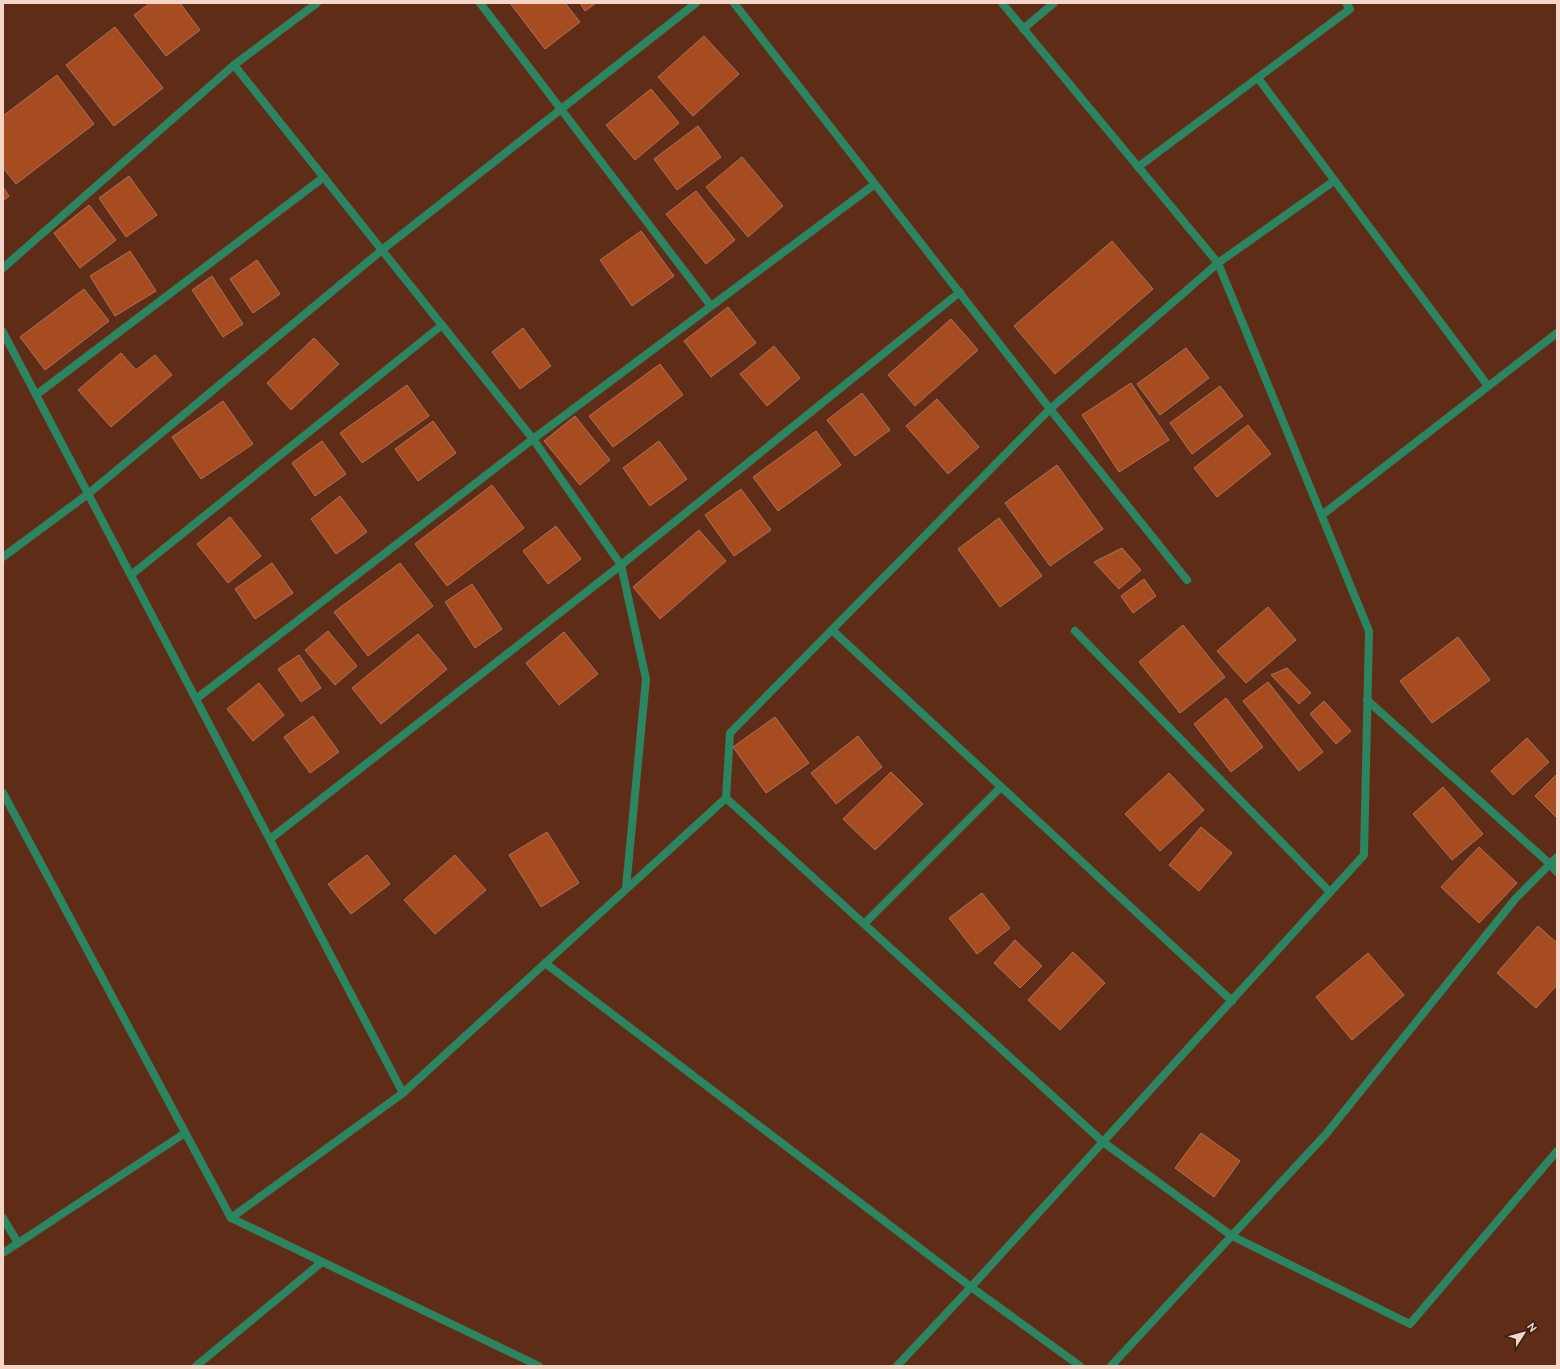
<svg xmlns="http://www.w3.org/2000/svg" width="1560" height="1369" font-family="Ubuntu,sans-serif">
	<style>
		.building { fill: #a74b21; stroke: #ac735c }
		.lines { fill: none; stroke-linecap: round; stroke-linejoin: round }
		.street { stroke: #2b8561; stroke-width: 8 }
	</style>
	<rect width="100%" height="100%" fill="#5f2c17"/>
	<g class="building">
		<path d="M 150,3 L 180,3 L 200,30 L 166,56 L 134,15 Z"/>
		<path d="M 510,3 L 565,3 L 580,22 L 545,49 Z"/>
		<path d="M 580,3 L 596,3 L 585,11 Z"/>
		<path d="M 115,27 L 163,88 L 114,126 L 66,65 Z"/>
		<path d="M 704,36 L 739,74 L 693,116 L 658,77 Z"/>
		<path d="M 57,75 L 94,124 L 16,184 L 3,168 L 3,116 Z"/>
		<path d="M 651,89 L 679,123 L 635,160 L 606,125 Z"/>
		<path d="M 698,126 L 721,157 L 677,190 L 654,159 Z"/>
		<path d="M 742,157 L 783,206 L 748,237 L 706,187 Z"/>
		<path d="M 129,176 L 157,215 L 126,237 L 99,198 Z"/>
		<path d="M 3,187 L 9,196 L 3,201 Z"/>
		<path d="M 696,191 L 735,240 L 706,264 L 666,214 Z"/>
		<path d="M 89,205 L 116,240 L 80,268 L 54,233 Z"/>
		<path d="M 641,231 L 674,276 L 632,306 L 600,260 Z"/>
		<path d="M 1112,241 L 1153,289 L 1055,374 L 1014,326 Z"/>
		<path d="M 130,251 L 156,291 L 115,316 L 90,276 Z"/>
		<path d="M 257,260 L 280,294 L 253,313 L 230,279 Z"/>
		<path d="M 212,276 L 243,324 L 223,337 L 192,290 Z"/>
		<path d="M 84,289 L 109,321 L 45,370 L 20,337 Z"/>
		<path d="M 728,307 L 756,343 L 711,377 L 684,341 Z"/>
		<path d="M 951,319 L 978,350 L 915,406 L 888,375 Z"/>
		<path d="M 523,328 L 551,366 L 520,389 L 492,352 Z"/>
		<path d="M 314,338 L 339,364 L 291,410 L 267,383 Z"/>
		<path d="M 774,346 L 800,378 L 767,406 L 740,374 Z"/>
		<path d="M 1186,348 L 1209,378 L 1160,415 L 1137,384 Z"/>
		<path d="M 121,353 L 136,370 L 155,355 L 172,375 L 111,427 L 78,390 Z"/>
		<path d="M 660,364 L 683,395 L 613,447 L 589,416 Z"/>
		<path d="M 1131,383 L 1169,440 L 1119,472 L 1082,415 Z"/>
		<path d="M 407,385 L 429,416 L 362,463 L 340,433 Z"/>
		<path d="M 1220,386 L 1243,416 L 1192,454 L 1170,423 Z"/>
		<path d="M 862,393 L 890,430 L 855,456 L 827,420 Z"/>
		<path d="M 937,399 L 979,447 L 948,474 L 906,426 Z"/>
		<path d="M 223,401 L 253,444 L 201,479 L 172,437 Z"/>
		<path d="M 575,416 L 610,460 L 580,485 L 544,441 Z"/>
		<path d="M 433,421 L 456,453 L 418,481 L 395,449 Z"/>
		<path d="M 1248,425 L 1271,454 L 1217,497 L 1194,468 Z"/>
		<path d="M 816,431 L 841,465 L 778,511 L 753,477 Z"/>
		<path d="M 322,441 L 346,474 L 315,496 L 292,463 Z"/>
		<path d="M 659,441 L 687,479 L 650,506 L 623,468 Z"/>
		<path d="M 1057,465 L 1103,529 L 1050,566 L 1005,503 Z"/>
		<path d="M 492,485 L 524,528 L 447,586 L 415,544 Z"/>
		<path d="M 741,489 L 771,530 L 734,556 L 705,515 Z"/>
		<path d="M 340,496 L 367,532 L 336,554 L 311,519 Z"/>
		<path d="M 230,517 L 261,556 L 228,583 L 197,544 Z"/>
		<path d="M 999,518 L 1042,576 L 1000,607 L 958,549 Z"/>
		<path d="M 556,526 L 581,559 L 548,584 L 523,551 Z"/>
		<path d="M 699,530 L 726,561 L 660,619 L 633,587 Z"/>
		<path d="M 1122,548 L 1141,570 L 1119,589 L 1094,562 Z"/>
		<path d="M 272,563 L 293,593 L 255,619 L 235,589 Z"/>
		<path d="M 400,563 L 433,606 L 368,656 L 334,612 Z"/>
		<path d="M 1144,579 L 1156,596 L 1133,613 L 1121,596 Z"/>
		<path d="M 472,584 L 502,629 L 475,648 L 445,602 Z"/>
		<path d="M 1268,607 L 1296,640 L 1246,683 L 1217,651 Z"/>
		<path d="M 1183,625 L 1225,677 L 1180,713 L 1139,662 Z"/>
		<path d="M 328,631 L 357,666 L 335,685 L 305,650 Z"/>
		<path d="M 564,632 L 598,674 L 559,705 L 526,663 Z"/>
		<path d="M 418,634 L 447,669 L 381,724 L 352,688 Z"/>
		<path d="M 1458,637 L 1490,680 L 1432,723 L 1400,681 Z"/>
		<path d="M 299,655 L 321,688 L 301,702 L 278,669 Z"/>
		<path d="M 1287,668 L 1311,693 L 1299,704 L 1271,675 Z"/>
		<path d="M 1268,682 L 1323,752 L 1299,771 L 1243,701 Z"/>
		<path d="M 259,683 L 284,715 L 253,741 L 227,709 Z"/>
		<path d="M 1226,698 L 1263,747 L 1231,772 L 1194,724 Z"/>
		<path d="M 1324,701 L 1351,731 L 1336,744 L 1310,714 Z"/>
		<path d="M 313,716 L 339,752 L 310,773 L 284,737 Z"/>
		<path d="M 775,717 L 809,763 L 766,793 L 733,747 Z"/>
		<path d="M 858,736 L 882,767 L 836,804 L 811,773 Z"/>
		<path d="M 1527,738 L 1549,762 L 1513,795 L 1491,771 Z"/>
		<path d="M 891,772 L 923,804 L 875,850 L 843,819 Z"/>
		<path d="M 1169,773 L 1204,810 L 1160,851 L 1125,814 Z"/>
		<path d="M 1557,774 L 1557,818 L 1535,796 Z"/>
		<path d="M 1443,787 L 1483,834 L 1452,860 L 1413,814 Z"/>
		<path d="M 1201,827 L 1232,853 L 1199,891 L 1169,865 Z"/>
		<path d="M 547,832 L 579,883 L 541,907 L 509,855 Z"/>
		<path d="M 1479,847 L 1517,883 L 1479,923 L 1441,887 Z"/>
		<path d="M 367,855 L 390,884 L 351,914 L 328,884 Z"/>
		<path d="M 455,855 L 486,890 L 435,934 L 404,900 Z"/>
		<path d="M 982,893 L 1010,928 L 977,954 L 949,918 Z"/>
		<path d="M 1538,926 L 1557,943 L 1557,985 L 1536,1008 L 1497,973 Z"/>
		<path d="M 1015,940 L 1042,966 L 1020,988 L 994,963 Z"/>
		<path d="M 1073,952 L 1105,983 L 1060,1030 L 1028,1000 Z"/>
		<path d="M 1368,953 L 1404,995 L 1352,1040 L 1316,997 Z"/>
		<path d="M 1201,1133 L 1240,1161 L 1214,1197 L 1175,1168 Z"/>
	</g>
	<g class="lines">
		<g class="street">
			<path d="M 480,3 L 711,306"/>
			<path d="M 734,3 L 1050,409 L 1187,580"/>
			<path d="M 1023,29 L 1054,3"/>
			<path d="M 234,65 L 533,439 L 621,565 L 646,679 L 626,888"/>
			<path d="M 1258,78 L 1488,386"/>
			<path d="M 1138,167 L 1350,9 L 1346,3"/>
			<path d="M 3,268 L 234,65 L 317,3"/>
			<path d="M 3,332 L 403,1093"/>
			<path d="M 36,395 L 324,177"/>
			<path d="M 1322,515 L 1557,333"/>
			<path d="M 3,557 L 88,494 L 382,250 L 696,3"/>
			<path d="M 131,575 L 442,325"/>
			<path d="M 832,630 L 1232,1001"/>
			<path d="M 1075,631 L 1330,892"/>
			<path d="M 196,699 L 533,439 L 875,184"/>
			<path d="M 1367,700 L 1550,864 L 1557,872"/>
			<path d="M 3,793 L 231,1218 L 539,1366"/>
			<path d="M 726,798 L 1103,1142 L 1232,1236 L 1410,1324 L 1557,1151"/>
			<path d="M 270,839 L 621,565 L 960,292"/>
			<path d="M 864,924 L 1001,787"/>
			<path d="M 545,963 L 971,1287 L 1080,1366"/>
			<path d="M 3,1218 L 18,1243"/>
			<path d="M 231,1218 L 403,1093 L 726,798 L 730,733 L 1050,409 L 1218,263 L 1334,181"/>
			<path d="M 3,1253 L 185,1133"/>
			<path d="M 196,1366 L 322,1262"/>
			<path d="M 897,1366 L 971,1287 L 1364,855 L 1369,631 L 1218,263 L 1002,3"/>
			<path d="M 1111,1366 L 1326,1134 L 1516,898 L 1557,857"/>
		</g>
	</g>
	<rect width="1560" height="1369" fill="none" stroke="#f5d5c8" stroke-width="8"/>
	<g transform="translate(1524 1333) rotate(54)" stroke="#341d14" stroke-width="3" paint-order="stroke">
	<path d="M0-3L7 15L0 10L-7 15Z" fill="#f5d5c8"/>
	<text y="-6" font-size="11" font-weight="bold" text-anchor="middle" fill="#f5d5c8">N</text>
	</g>
</svg>
